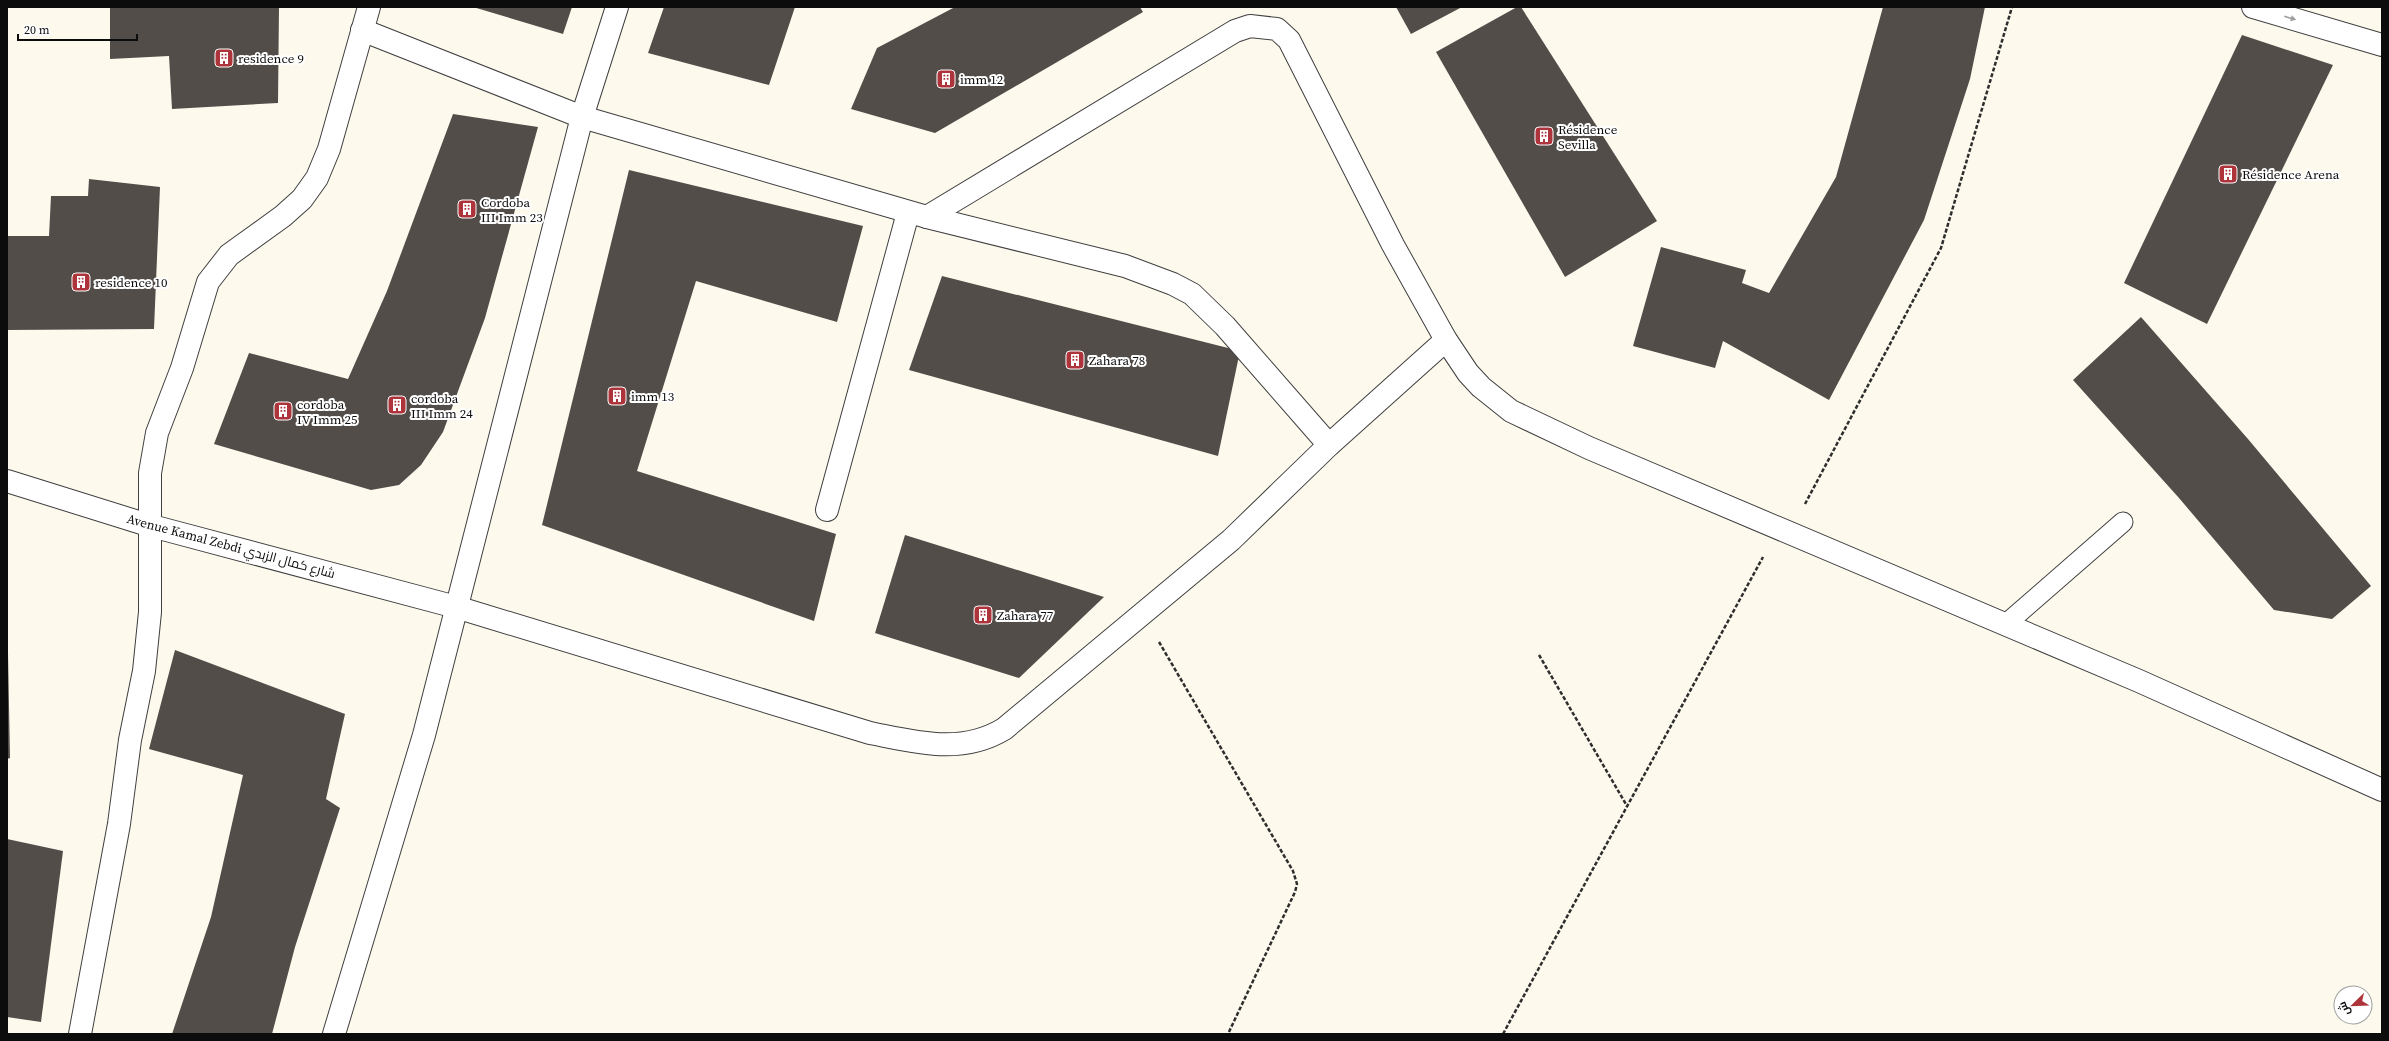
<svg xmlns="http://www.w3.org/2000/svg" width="2389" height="1041" font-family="'Source Serif 4',Cairo,serif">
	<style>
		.building { fill: #534d4a }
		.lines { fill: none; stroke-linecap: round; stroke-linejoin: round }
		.service-casing { stroke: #3f3f3f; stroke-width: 21 }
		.minor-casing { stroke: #3f3f3f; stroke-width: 24 }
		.path { stroke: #2e2e2e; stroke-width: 2.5; stroke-dasharray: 4 2; stroke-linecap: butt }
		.service { stroke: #fff; stroke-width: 19 }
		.minor { stroke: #fff; stroke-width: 22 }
		.oneway { fill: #9e9e9e }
		.labels { text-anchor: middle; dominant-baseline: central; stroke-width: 4; stroke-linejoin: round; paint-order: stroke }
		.poi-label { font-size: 13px; fill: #0c0c0c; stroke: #fff; text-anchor: start }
		.street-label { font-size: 13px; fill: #0c0c0c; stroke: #fff }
	</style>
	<rect width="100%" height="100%" fill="#fdfaed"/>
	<g class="building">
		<path d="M 110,7 L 279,7 L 278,103 L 172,109 L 169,56 L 110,59 Z"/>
		<path d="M 473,7 L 572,7 L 563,34 Z"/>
		<path d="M 664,7 L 795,7 L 769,85 L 648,53 Z"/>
		<path d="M 955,7 L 1140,7 L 1143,12 L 935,133 L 851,109 L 877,48 Z"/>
		<path d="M 1396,7 L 1462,7 L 1411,34 Z"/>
		<path d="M 1517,7 L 1521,7 L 1657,221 L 1565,277 L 1436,52 Z"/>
		<path d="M 1883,7 L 1985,7 L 1970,79 L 1924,220 L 1829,400 L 1723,341 L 1715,368 L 1633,346 L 1661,247 L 1746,270 L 1742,283 L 1769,293 L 1836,177 Z"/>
		<path d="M 2242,35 L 2333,65 L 2207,324 L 2124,283 Z"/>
		<path d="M 453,114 L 538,127 L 485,318 L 443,432 L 421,465 L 399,485 L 371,490 L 214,444 L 249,353 L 348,379 L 387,291 Z"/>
		<path d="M 629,170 L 863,226 L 837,322 L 696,281 L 637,471 L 836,534 L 814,621 L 542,525 Z"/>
		<path d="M 89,179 L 160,187 L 154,329 L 7,330 L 7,236 L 49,236 L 51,196 L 88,196 Z"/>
		<path d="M 942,276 L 1240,351 L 1218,456 L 909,370 Z"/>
		<path d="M 2141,317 L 2248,439 L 2371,586 L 2332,619 L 2274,610 L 2179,498 L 2073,380 Z"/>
		<path d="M 905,535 L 1104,597 L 1019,678 L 875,633 Z"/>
		<path d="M 7,601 L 10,758 L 7,759 Z"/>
		<path d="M 175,650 L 345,714 L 326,799 L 340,808 L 295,947 L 272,1034 L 172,1034 L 211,917 L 243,775 L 149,749 Z"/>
		<path d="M 7,839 L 63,851 L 41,1022 L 7,1017 Z"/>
	</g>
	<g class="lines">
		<defs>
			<path id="service" d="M 2006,624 L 2123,522"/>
			<g id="minor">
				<path d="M 2253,7 L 2382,45"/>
				<path d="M 362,30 L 582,117 L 927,217 L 1235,31 L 1250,26 L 1277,29 L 1289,40 L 1393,245 L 1446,340 L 1468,373 L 1481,387 L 1511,411 L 1589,448 L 2139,681 L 2382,790"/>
				<path d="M 927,217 L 1125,266 L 1173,284 L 1192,294 L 1225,326 L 1329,445"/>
				<path d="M 7,481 L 148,525 L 456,607 L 870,733 C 916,742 961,755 1004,729 L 1231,540 L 1329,445 L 1446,340"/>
				<path d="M 827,510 L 908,213"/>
				<path d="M 80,1034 L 119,824 L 130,740 L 144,671 L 150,612 L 150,473 L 157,433 L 182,368 L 208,282 L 229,255 L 283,216 L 302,199 L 317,178 L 329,149 L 369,7"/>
				<path d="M 334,1034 L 424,735 L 582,117 L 617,7"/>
			</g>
		</defs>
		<use href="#service" class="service-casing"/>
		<use href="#minor" class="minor-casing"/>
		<g class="path">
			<path d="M 1805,504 L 1941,248 L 2012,7"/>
			<path d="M 1159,642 L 1293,871 L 1297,884 L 1295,892 L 1228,1034"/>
			<path d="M 1539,655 L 1627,806"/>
			<path d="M 1503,1034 L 1763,557"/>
		</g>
		<use href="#service" class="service"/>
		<use href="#minor" class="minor"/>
	</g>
	<defs><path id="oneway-solid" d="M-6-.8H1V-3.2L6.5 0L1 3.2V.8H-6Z"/></defs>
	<use class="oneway" href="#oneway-solid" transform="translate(2290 18) rotate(16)"/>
	<defs>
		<symbol id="building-square" viewBox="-11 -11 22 22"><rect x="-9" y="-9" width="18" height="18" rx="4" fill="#ac343a" stroke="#fff"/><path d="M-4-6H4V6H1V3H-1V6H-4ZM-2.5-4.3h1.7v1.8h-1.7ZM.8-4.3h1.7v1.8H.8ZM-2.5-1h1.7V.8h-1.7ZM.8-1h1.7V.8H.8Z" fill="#fff"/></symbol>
	</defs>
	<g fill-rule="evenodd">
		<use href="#building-square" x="213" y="47" width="22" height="22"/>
		<use href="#building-square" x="935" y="68" width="22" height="22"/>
		<use href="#building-square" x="1533" y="125" width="22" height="22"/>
		<use href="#building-square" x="2217" y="163" width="22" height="22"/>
		<use href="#building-square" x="456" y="198" width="22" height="22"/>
		<use href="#building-square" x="70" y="271" width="22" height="22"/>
		<use href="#building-square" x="1064" y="349" width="22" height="22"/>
		<use href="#building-square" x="606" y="385" width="22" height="22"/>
		<use href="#building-square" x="386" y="394" width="22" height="22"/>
		<use href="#building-square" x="272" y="400" width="22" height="22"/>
		<use href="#building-square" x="972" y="604" width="22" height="22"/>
	</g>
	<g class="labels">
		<g class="poi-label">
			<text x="238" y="58">residence 9</text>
			<text x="960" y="79">imm 12</text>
			<text x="1558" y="129">Résidence<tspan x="1558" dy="15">Sevilla</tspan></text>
			<text x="2242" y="174">Résidence Arena</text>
			<text x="481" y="202">Cordoba<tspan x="481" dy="15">III Imm 23</tspan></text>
			<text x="95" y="282">residence 10</text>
			<text x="1089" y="360">Zahara 78</text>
			<text x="631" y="396">imm 13</text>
			<text x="411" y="398">cordoba<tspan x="411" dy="15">III Imm 24</tspan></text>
			<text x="297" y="404">cordoba<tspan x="297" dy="15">IV Imm 25</tspan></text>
			<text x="997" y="615">Zahara 77</text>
		</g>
		<g class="street-label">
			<text transform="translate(231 546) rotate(15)">Avenue Kamal Zebdi شارع كمال الزبدي</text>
		</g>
	</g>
	<rect width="2389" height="1041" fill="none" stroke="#0c0c0c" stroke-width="16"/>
	<g transform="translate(2353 1005) rotate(247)"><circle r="19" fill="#ffffff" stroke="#9e9e9e"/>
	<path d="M0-3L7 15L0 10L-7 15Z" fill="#ac343a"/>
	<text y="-6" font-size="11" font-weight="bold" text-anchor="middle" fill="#0c0c0c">ش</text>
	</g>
	<path d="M18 34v6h119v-6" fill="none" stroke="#0c0c0c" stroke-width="2"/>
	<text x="24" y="34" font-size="12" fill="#0c0c0c" stroke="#ffffff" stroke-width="3" paint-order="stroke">20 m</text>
</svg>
